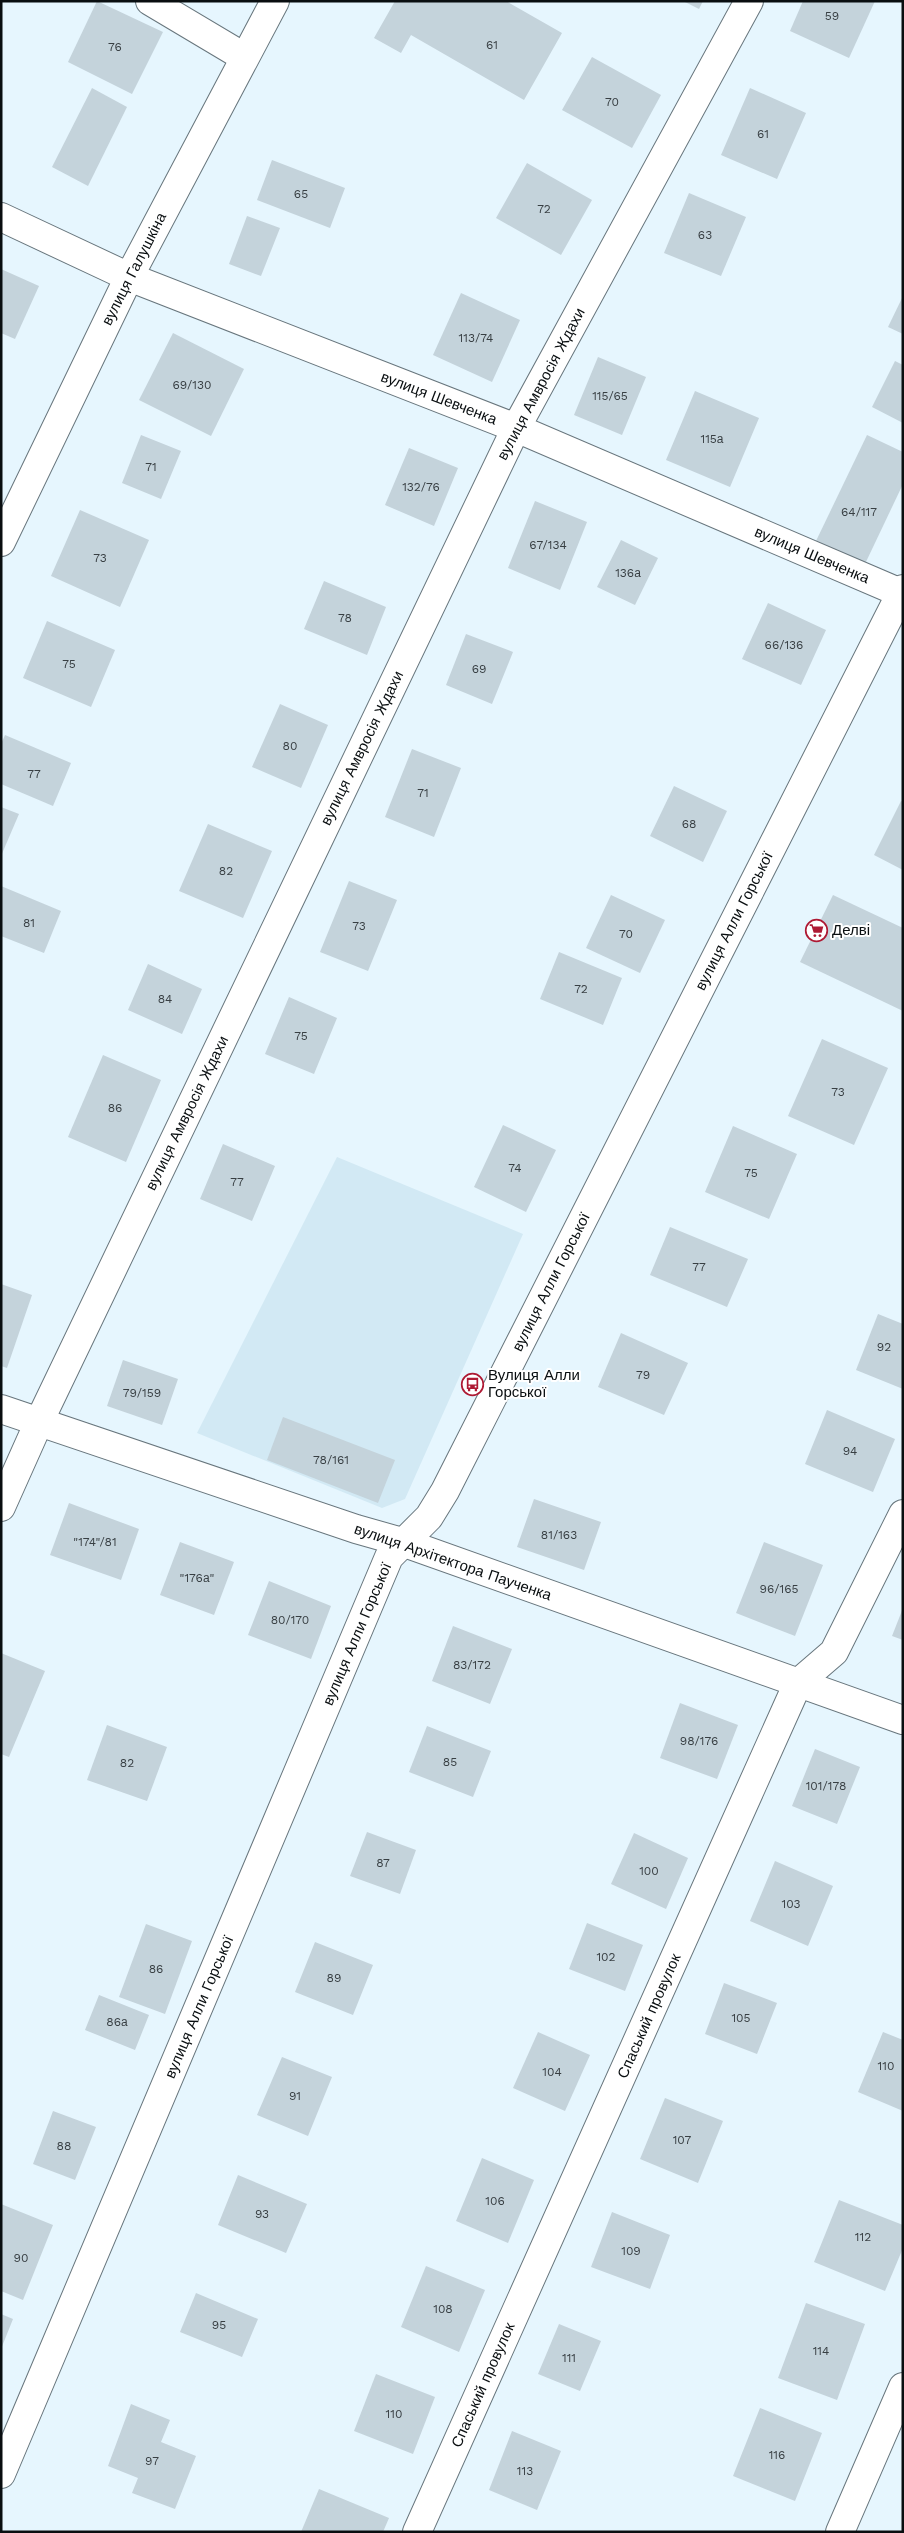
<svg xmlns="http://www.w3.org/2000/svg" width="904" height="2533" font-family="'Work Sans',sans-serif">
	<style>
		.built { fill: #d2e9f4 }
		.building { fill: #c4d3db }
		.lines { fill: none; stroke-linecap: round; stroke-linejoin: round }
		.minor-casing { stroke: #68767d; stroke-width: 30 }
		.tertiary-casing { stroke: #68767d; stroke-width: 30 }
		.minor { stroke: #fff; stroke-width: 28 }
		.tertiary { stroke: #fff; stroke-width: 28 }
		.labels { text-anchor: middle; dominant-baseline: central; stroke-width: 4; stroke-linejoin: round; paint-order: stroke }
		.number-label { font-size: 12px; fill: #383f43 }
		.street-label { font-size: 15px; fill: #090e10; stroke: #fff }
		.poi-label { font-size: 15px; fill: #090e10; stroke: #fff; text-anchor: start }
	</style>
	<rect width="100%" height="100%" fill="#e6f6fe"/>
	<path class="built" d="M 337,1157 L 523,1234 L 405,1499 L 382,1508 L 197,1433 Z"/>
	<g class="building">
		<path d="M 97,1 L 163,32 L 132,94 L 68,62 Z"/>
		<path d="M 395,1 L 506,1 L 562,33 L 524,100 L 411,35 L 401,53 L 374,38 Z"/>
		<path d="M 683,1 L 703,1 L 699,9 Z"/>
		<path d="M 803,1 L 875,1 L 849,58 L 790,31 Z"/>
		<path d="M 592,57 L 661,95 L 632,148 L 562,110 Z"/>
		<path d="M 92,88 L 127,107 L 88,186 L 52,167 Z"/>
		<path d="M 750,88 L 806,113 L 777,179 L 721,155 Z"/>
		<path d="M 272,160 L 345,188 L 330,228 L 257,200 Z"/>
		<path d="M 527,163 L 592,200 L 561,255 L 496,218 Z"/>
		<path d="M 689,193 L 746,217 L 721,276 L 664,253 Z"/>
		<path d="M 247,216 L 280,228 L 261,276 L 229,264 Z"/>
		<path d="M 1,269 L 39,286 L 15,339 L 1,333 Z"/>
		<path d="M 461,293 L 520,320 L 492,382 L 433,355 Z"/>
		<path d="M 903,296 L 903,334 L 888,327 Z"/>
		<path d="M 173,333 L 244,369 L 211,436 L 139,400 Z"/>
		<path d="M 598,357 L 646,377 L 622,435 L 574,415 Z"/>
		<path d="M 895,361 L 903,365 L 903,423 L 872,407 Z"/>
		<path d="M 695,391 L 759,418 L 730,487 L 666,460 Z"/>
		<path d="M 141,435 L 181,451 L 161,499 L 122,483 Z"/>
		<path d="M 867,435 L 903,452 L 903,484 L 865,564 L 816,541 Z"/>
		<path d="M 409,448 L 458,468 L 434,526 L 385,505 Z"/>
		<path d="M 535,501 L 587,522 L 560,590 L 508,568 Z"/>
		<path d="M 80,510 L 149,540 L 120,607 L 51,576 Z"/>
		<path d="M 621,540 L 658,558 L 635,605 L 597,587 Z"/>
		<path d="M 324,581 L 386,607 L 367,655 L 304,629 Z"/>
		<path d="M 768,603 L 826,630 L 801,685 L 742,659 Z"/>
		<path d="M 47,621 L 115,650 L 91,707 L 23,678 Z"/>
		<path d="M 466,634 L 513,652 L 492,704 L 446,685 Z"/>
		<path d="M 280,704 L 328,725 L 301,788 L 252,767 Z"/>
		<path d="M 5,735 L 71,763 L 53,806 L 1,784 L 1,744 Z"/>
		<path d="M 412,749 L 461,768 L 434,837 L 385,817 Z"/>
		<path d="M 674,786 L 727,811 L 703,862 L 650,836 Z"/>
		<path d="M 901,801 L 903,802 L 903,870 L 874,855 Z"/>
		<path d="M 1,807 L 19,814 L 1,856 Z"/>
		<path d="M 208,824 L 272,851 L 243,918 L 179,891 Z"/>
		<path d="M 349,881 L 397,900 L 368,971 L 320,952 Z"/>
		<path d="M 1,886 L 61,911 L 44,953 L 1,936 Z"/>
		<path d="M 611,895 L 665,920 L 640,973 L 586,948 Z"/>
		<path d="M 833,895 L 903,928 L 903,1011 L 800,962 Z"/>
		<path d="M 559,952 L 622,978 L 603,1025 L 540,999 Z"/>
		<path d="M 148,964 L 202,989 L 182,1034 L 128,1010 Z"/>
		<path d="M 289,997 L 337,1018 L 314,1074 L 265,1054 Z"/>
		<path d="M 822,1039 L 888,1068 L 854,1145 L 788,1116 Z"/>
		<path d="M 103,1055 L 161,1080 L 126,1162 L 68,1137 Z"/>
		<path d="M 503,1125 L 556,1150 L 526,1212 L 474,1187 Z"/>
		<path d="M 733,1126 L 797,1154 L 769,1219 L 705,1192 Z"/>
		<path d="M 223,1144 L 275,1166 L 252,1221 L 200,1199 Z"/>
		<path d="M 670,1227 L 748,1259 L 727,1307 L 650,1275 Z"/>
		<path d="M 1,1284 L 32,1295 L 7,1368 L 1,1366 Z"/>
		<path d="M 878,1314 L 903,1324 L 903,1389 L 856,1370 Z"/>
		<path d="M 621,1333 L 688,1363 L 664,1415 L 598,1387 Z"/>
		<path d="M 123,1360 L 178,1379 L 162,1425 L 107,1406 Z"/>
		<path d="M 827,1410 L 895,1439 L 873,1492 L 805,1464 Z"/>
		<path d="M 283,1417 L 395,1460 L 378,1503 L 267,1460 Z"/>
		<path d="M 534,1499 L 601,1522 L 584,1570 L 517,1547 Z"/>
		<path d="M 69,1503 L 139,1529 L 121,1580 L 50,1555 Z"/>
		<path d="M 180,1542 L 234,1562 L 214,1615 L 160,1595 Z"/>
		<path d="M 764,1542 L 823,1565 L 795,1636 L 736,1613 Z"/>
		<path d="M 269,1581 L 331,1606 L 311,1659 L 248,1635 Z"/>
		<path d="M 903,1608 L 903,1640 L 892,1636 Z"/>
		<path d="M 453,1626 L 512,1649 L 490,1704 L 432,1681 Z"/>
		<path d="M 1,1653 L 45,1671 L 9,1757 L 1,1754 Z"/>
		<path d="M 680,1703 L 738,1725 L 717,1779 L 660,1758 Z"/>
		<path d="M 107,1725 L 167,1747 L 147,1801 L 87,1780 Z"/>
		<path d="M 427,1726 L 491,1751 L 473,1797 L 409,1772 Z"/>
		<path d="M 815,1749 L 860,1767 L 837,1824 L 792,1806 Z"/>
		<path d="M 367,1832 L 416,1850 L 400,1894 L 350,1876 Z"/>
		<path d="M 634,1833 L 688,1858 L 666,1909 L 611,1884 Z"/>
		<path d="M 775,1861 L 833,1886 L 808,1946 L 750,1921 Z"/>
		<path d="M 587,1923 L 643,1945 L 625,1991 L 569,1969 Z"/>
		<path d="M 146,1924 L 192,1941 L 165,2014 L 119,1997 Z"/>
		<path d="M 315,1942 L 373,1965 L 353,2015 L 295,1992 Z"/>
		<path d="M 724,1983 L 777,2003 L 757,2054 L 705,2034 Z"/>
		<path d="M 99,1995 L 149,2015 L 135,2050 L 85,2030 Z"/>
		<path d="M 538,2032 L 590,2055 L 565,2111 L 513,2088 Z"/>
		<path d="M 883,2032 L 903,2040 L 903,2111 L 858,2092 Z"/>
		<path d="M 282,2057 L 332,2077 L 308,2136 L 257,2115 Z"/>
		<path d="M 665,2098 L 723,2121 L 698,2183 L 640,2159 Z"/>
		<path d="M 53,2111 L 96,2127 L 75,2180 L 33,2164 Z"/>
		<path d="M 482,2158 L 534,2180 L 508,2243 L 456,2221 Z"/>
		<path d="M 238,2175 L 307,2204 L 286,2253 L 218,2225 Z"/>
		<path d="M 839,2200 L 903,2225 L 903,2248 L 885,2291 L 814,2262 Z"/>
		<path d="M 1,2204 L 53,2225 L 23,2300 L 1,2291 Z"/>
		<path d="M 612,2212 L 670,2235 L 650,2289 L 591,2267 Z"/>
		<path d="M 426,2266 L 485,2290 L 459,2352 L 401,2327 Z"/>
		<path d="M 196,2293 L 258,2319 L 242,2357 L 180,2332 Z"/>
		<path d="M 806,2303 L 865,2324 L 837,2400 L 778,2378 Z"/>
		<path d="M 1,2314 L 13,2319 L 1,2349 Z"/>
		<path d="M 559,2324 L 601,2341 L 580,2391 L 538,2374 Z"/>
		<path d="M 376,2374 L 435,2397 L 413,2454 L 354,2431 Z"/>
		<path d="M 131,2404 L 170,2420 L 161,2442 L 196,2456 L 175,2509 L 132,2493 L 138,2478 L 108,2466 Z"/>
		<path d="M 760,2408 L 822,2433 L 795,2501 L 733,2476 Z"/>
		<path d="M 512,2431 L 561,2451 L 537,2510 L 489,2490 Z"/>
		<path d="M 319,2489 L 389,2518 L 383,2532 L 301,2532 Z"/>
	</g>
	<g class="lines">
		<defs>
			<g id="minor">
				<path d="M 150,1 L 244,57"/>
				<path d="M 1,217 L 129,277 L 516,428 L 903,594"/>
				<path d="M 1,542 L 129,277 L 275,1"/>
				<path d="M 1,1507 L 39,1422 L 516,428 L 749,1"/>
				<path d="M 402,1542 L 903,1720"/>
				<path d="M 417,2532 L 798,1683 L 834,1652 L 903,1514"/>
				<path d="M 840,2532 L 903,2387"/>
			</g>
			<g id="tertiary">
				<path d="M 1,1409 L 356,1529 L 402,1542"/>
				<path d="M 1,2474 L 389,1557 L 429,1517 L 445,1491 L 903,589"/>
			</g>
		</defs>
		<use href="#minor" class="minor-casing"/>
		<use href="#tertiary" class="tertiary-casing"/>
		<use href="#minor" class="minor"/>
		<use href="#tertiary" class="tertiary"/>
	</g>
	<defs>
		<symbol id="supermarket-ring" viewBox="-11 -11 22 22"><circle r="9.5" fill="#fff" stroke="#ae1a34" stroke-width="1.5"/><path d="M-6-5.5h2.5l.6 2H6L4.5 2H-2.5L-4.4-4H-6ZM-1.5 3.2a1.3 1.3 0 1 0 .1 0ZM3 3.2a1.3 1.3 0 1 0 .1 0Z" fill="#ae1a34"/></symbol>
		<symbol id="bus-ring" viewBox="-11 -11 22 22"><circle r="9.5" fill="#fff" stroke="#ae1a34" stroke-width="1.5"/><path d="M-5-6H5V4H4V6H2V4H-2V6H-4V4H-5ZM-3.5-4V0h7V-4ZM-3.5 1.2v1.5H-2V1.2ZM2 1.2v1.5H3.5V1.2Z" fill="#ae1a34"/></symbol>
	</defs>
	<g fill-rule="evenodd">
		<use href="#supermarket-ring" x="804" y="918" width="25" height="25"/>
		<use href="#bus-ring" x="460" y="1372" width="25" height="25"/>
	</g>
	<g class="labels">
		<g class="number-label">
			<text x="832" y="16">59</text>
			<text x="492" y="45">61</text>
			<text x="115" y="47">76</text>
			<text x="612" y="102">70</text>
			<text x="763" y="134">61</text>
			<text x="301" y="194">65</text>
			<text x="544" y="209">72</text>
			<text x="705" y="235">63</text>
			<text x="476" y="338">113/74</text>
			<text x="192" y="385">69/130</text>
			<text x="610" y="396">115/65</text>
			<text x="712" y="439">115а</text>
			<text x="151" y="467">71</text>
			<text x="421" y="487">132/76</text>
			<text x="859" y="512">64/117</text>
			<text x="548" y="545">67/134</text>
			<text x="100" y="558">73</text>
			<text x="628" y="573">136а</text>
			<text x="345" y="618">78</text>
			<text x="784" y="645">66/136</text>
			<text x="69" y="664">75</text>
			<text x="479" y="669">69</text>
			<text x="290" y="746">80</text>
			<text x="34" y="774">77</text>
			<text x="423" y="793">71</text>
			<text x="689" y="824">68</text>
			<text x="226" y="871">82</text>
			<text x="29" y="923">81</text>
			<text x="359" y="926">73</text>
			<text x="626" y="934">70</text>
			<text x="581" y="989">72</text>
			<text x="165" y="999">84</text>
			<text x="301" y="1036">75</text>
			<text x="838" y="1092">73</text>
			<text x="115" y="1108">86</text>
			<text x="515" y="1168">74</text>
			<text x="751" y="1173">75</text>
			<text x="237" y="1182">77</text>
			<text x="699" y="1267">77</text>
			<text x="884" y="1347">92</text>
			<text x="643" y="1375">79</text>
			<text x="142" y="1393">79/159</text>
			<text x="850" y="1451">94</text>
			<text x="331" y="1460">78/161</text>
			<text x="559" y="1535">81/163</text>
			<text x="95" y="1542">"174"/81</text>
			<text x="197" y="1578">"176а"</text>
			<text x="779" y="1589">96/165</text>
			<text x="290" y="1620">80/170</text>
			<text x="472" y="1665">83/172</text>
			<text x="699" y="1741">98/176</text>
			<text x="450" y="1762">85</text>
			<text x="127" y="1763">82</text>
			<text x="826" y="1786">101/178</text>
			<text x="383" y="1863">87</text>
			<text x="649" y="1871">100</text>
			<text x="791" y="1904">103</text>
			<text x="606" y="1957">102</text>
			<text x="156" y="1969">86</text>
			<text x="334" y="1978">89</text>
			<text x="741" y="2018">105</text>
			<text x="117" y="2022">86а</text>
			<text x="886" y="2066">110</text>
			<text x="552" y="2072">104</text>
			<text x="295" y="2096">91</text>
			<text x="682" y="2140">107</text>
			<text x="64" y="2146">88</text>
			<text x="495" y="2201">106</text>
			<text x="262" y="2214">93</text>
			<text x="863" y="2237">112</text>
			<text x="631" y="2251">109</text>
			<text x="21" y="2258">90</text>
			<text x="443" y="2309">108</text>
			<text x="219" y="2325">95</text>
			<text x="821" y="2351">114</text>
			<text x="569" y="2358">111</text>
			<text x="394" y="2414">110</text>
			<text x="777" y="2455">116</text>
			<text x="152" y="2461">97</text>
			<text x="525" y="2471">113</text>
		</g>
		<g class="street-label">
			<text transform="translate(134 269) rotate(-63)">вулиця Галушкіна</text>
			<text transform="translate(541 384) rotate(-62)">вулиця Амвросія Ждахи</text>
			<text transform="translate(439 398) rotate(21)">вулиця Шевченка</text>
			<text transform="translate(812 555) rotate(23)">вулиця Шевченка</text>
			<text transform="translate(362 748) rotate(-64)">вулиця Амвросія Ждахи</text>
			<text transform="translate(734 921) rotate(-63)">вулиця Алли Горської</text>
			<text transform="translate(187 1113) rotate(-64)">вулиця Амвросія Ждахи</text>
			<text transform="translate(551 1282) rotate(-63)">вулиця Алли Горської</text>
			<text transform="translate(453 1562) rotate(19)">вулиця Архітектора Паученка</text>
			<text transform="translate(357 1634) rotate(-67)">вулиця Алли Горської</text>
			<text transform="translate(199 2007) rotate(-67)">вулиця Алли Горської</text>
			<text transform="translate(649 2016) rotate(-66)">Спаський провулок</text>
			<text transform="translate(483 2385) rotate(-66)">Спаський провулок</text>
		</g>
		<g class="poi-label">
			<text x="832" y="930">Делві</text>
			<text x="488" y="1375">Вулиця Алли<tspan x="488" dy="17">Горської</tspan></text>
		</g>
	</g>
	<rect width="904" height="2533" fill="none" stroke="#090e10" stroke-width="5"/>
</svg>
